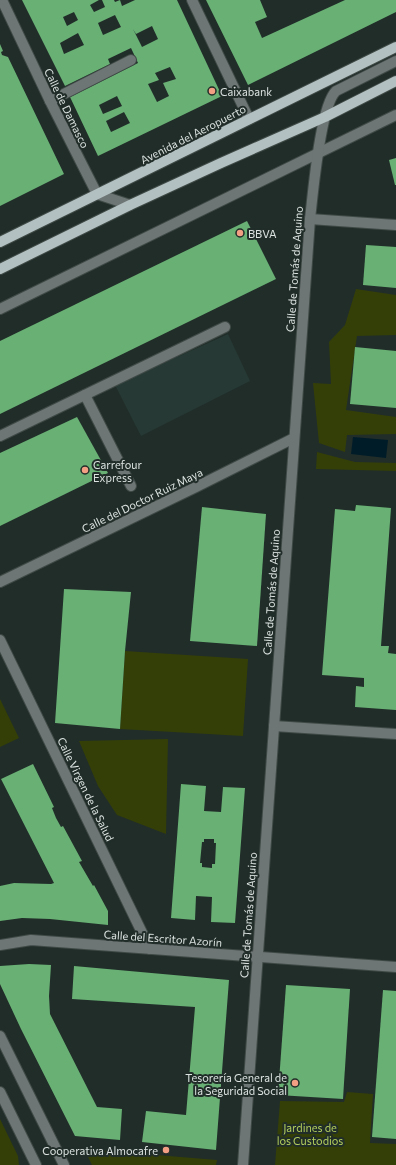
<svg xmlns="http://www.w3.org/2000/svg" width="396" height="1165" font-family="Commissioner,sans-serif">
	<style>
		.built { fill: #263934 }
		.green { fill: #343f08 }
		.water { fill: #001c29 }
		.building { fill: #68b074; fill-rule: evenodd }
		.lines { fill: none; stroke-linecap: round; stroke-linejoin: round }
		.minor-casing { stroke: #3f4a46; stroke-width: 12 }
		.major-casing { stroke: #3f4a46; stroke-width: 12 }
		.minor { stroke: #6e7575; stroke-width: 10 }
		.major { stroke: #b2c0c1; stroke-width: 10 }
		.poi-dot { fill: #f39f83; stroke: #212d29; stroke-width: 1.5 }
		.labels { text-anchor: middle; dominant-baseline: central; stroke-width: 4; stroke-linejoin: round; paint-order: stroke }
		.poi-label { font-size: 11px; fill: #dce3e1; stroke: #212d29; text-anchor: start }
		.street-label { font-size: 11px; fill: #dce3e1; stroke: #212d29 }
		.park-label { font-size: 11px; fill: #b4cf5d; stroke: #212d29 }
	</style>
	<rect width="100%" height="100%" fill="#212d29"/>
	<path class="built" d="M 228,334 L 250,381 L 141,436 L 115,385 Z"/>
	<g class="green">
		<path d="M 356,289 L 396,295 L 396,335 L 357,336 L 346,410 L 396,417 L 396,434 L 347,435 L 345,452 L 319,443 L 313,383 L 331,384 L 329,342 L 345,325 Z"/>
		<path d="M 317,452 L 355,462 L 396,463 L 396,471 L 316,469 Z"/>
		<path d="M 125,651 L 248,659 L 243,736 L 120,729 Z"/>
		<path d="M 0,699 L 19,738 L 0,747 Z"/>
		<path d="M 168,739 L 166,834 L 117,815 L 98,786 L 79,741 Z"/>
		<path d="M 347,1092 L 373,1094 L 370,1143 L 396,1144 L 396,1165 L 275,1165 L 280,1101 L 344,1102 Z"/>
		<path d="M 0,1119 L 18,1156 L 19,1165 L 0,1165 Z"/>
		<path d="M 84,1149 L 217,1160 L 216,1165 L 92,1165 Z"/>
	</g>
	<path class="water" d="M 353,437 L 388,440 L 386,458 L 351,454 Z"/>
	<g class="building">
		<path d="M 22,0 L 99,0 L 90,5 L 94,12 L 105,7 L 102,0 L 114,0 L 115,2 L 120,0 L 122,6 L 135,0 L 177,0 L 222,96 L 98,156 L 70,97 L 138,63 L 131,48 L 108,59 L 110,64 L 65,86 ZM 74,12 L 78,20 L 67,26 L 63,17 ZM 115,15 L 121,27 L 103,35 L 98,23 ZM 152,26 L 158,39 L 142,47 L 133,29 L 136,34 ZM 78,33 L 84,45 L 64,54 L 60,43 ZM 170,67 L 176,79 L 163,83 L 169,96 L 157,102 L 148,84 L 159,80 L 155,73 ZM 117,96 L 122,106 L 103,114 L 99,105 ZM 124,112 L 130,123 L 111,132 L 106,121 Z"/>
		<path d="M 206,0 L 260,0 L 267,17 L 255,22 L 262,38 L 345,0 L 396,0 L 396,12 L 248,85 Z"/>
		<path d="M 0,44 L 3,51 L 1,52 L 2,55 L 8,57 L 64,174 L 0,206 Z"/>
		<path d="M 396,158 L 396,185 L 395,185 L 389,160 Z"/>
		<path d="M 247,221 L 276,279 L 0,414 L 0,341 Z"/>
		<path d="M 366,245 L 396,247 L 396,288 L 363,285 Z"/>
		<path d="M 355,347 L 396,351 L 396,408 L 350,404 Z"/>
		<path d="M 77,417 L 108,473 L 0,526 L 0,453 Z"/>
		<path d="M 356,505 L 391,508 L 381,646 L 389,646 L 388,653 L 396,654 L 396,710 L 355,707 L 356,686 L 364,687 L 364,678 L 322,675 L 335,509 L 355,511 Z"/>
		<path d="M 202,507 L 266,514 L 257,646 L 190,641 Z"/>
		<path d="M 64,589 L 131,592 L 125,651 L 120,729 L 55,723 Z"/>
		<path d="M 33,764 L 54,807 L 52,808 L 56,818 L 61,827 L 63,826 L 82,861 L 79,862 L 93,886 L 94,885 L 108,911 L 108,925 L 50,919 L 22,918 L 0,921 L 0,886 L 14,883 L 51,884 L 54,883 L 1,779 Z"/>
		<path d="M 181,784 L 206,786 L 204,811 L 221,812 L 223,787 L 245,788 L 235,923 L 211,922 L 212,897 L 196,896 L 195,920 L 171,918 ZM 204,839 L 214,839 L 214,843 L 216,843 L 215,864 L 212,864 L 212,868 L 202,867 L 202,863 L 200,863 L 202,842 L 204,842 Z"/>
		<path d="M 29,964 L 51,965 L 49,996 L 50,1014 L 97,1107 L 122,1109 L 120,1140 L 75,1136 L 21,1029 L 0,984 L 0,966 Z"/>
		<path d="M 74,966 L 229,980 L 216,1150 L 142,1142 L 146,1111 L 186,1115 L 195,1007 L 72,999 Z"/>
		<path d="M 286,985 L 350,989 L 343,1099 L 278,1095 Z"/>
		<path d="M 383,990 L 396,991 L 396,1139 L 372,1137 Z"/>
	</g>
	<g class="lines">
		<defs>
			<g id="minor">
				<path d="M 2,0 L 50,101 L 97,194 L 130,205"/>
				<path d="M 192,0 L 249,119"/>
				<path d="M 50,101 L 131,60"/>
				<path d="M 310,219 L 396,225"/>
				<path d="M 0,309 L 396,115"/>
				<path d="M 85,395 L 131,486"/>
				<path d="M 0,436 L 225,327"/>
				<path d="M 0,582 L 196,487 L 294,438"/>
				<path d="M 0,640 L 150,949"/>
				<path d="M 274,726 L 396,734"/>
				<path d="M 0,945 L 31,940 L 396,967"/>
				<path d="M 0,1036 L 64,1165"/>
				<path d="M 0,1092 L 36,1165"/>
				<path d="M 243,1165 L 310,219 C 313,194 320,106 336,91 L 396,61"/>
			</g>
			<g id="major">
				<path d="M 0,242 L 396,47"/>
				<path d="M 0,269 L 130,205 L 221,163 L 325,117 L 396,81"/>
			</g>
		</defs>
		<use href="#minor" class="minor-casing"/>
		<use href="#major" class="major-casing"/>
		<use href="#minor" class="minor"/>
		<use href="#major" class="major"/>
	</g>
	<g class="poi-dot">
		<circle cx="212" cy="91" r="4"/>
		<circle cx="240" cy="233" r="4"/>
		<circle cx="85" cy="470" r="4"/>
		<circle cx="295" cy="1083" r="4"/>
		<circle cx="166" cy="1150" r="4"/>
	</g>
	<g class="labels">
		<g class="poi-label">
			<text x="220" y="91">Caixabank</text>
			<text x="248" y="233">BBVA</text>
			<text x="93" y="464">Carrefour<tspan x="93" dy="13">Express</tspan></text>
			<text x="287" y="1077" text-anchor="end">Tesorería General de<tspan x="287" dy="13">la Seguridad Social</tspan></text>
			<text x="158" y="1150" text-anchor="end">Cooperativa Almocafre</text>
		</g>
		<g class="street-label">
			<text transform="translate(67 108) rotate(64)">Calle de Damasco</text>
			<text transform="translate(193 134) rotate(-27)">Avenida del Aeropuerto</text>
			<text transform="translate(294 269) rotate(-86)">Calle de Tomás de Aquino</text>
			<text transform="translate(142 500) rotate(-26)">Calle del Doctor Ruiz Maya</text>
			<text transform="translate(271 592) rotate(-86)">Calle de Tomás de Aquino</text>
			<text transform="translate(86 789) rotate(64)">Calle Virgen de la Salud</text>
			<text transform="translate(248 915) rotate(-86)">Calle de Tomás de Aquino</text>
			<text transform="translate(163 938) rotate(4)">Calle del Escritor Azorín</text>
		</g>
		<g class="park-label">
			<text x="310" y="1127">Jardines de<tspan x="310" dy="13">los Custodios</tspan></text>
		</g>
	</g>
</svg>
